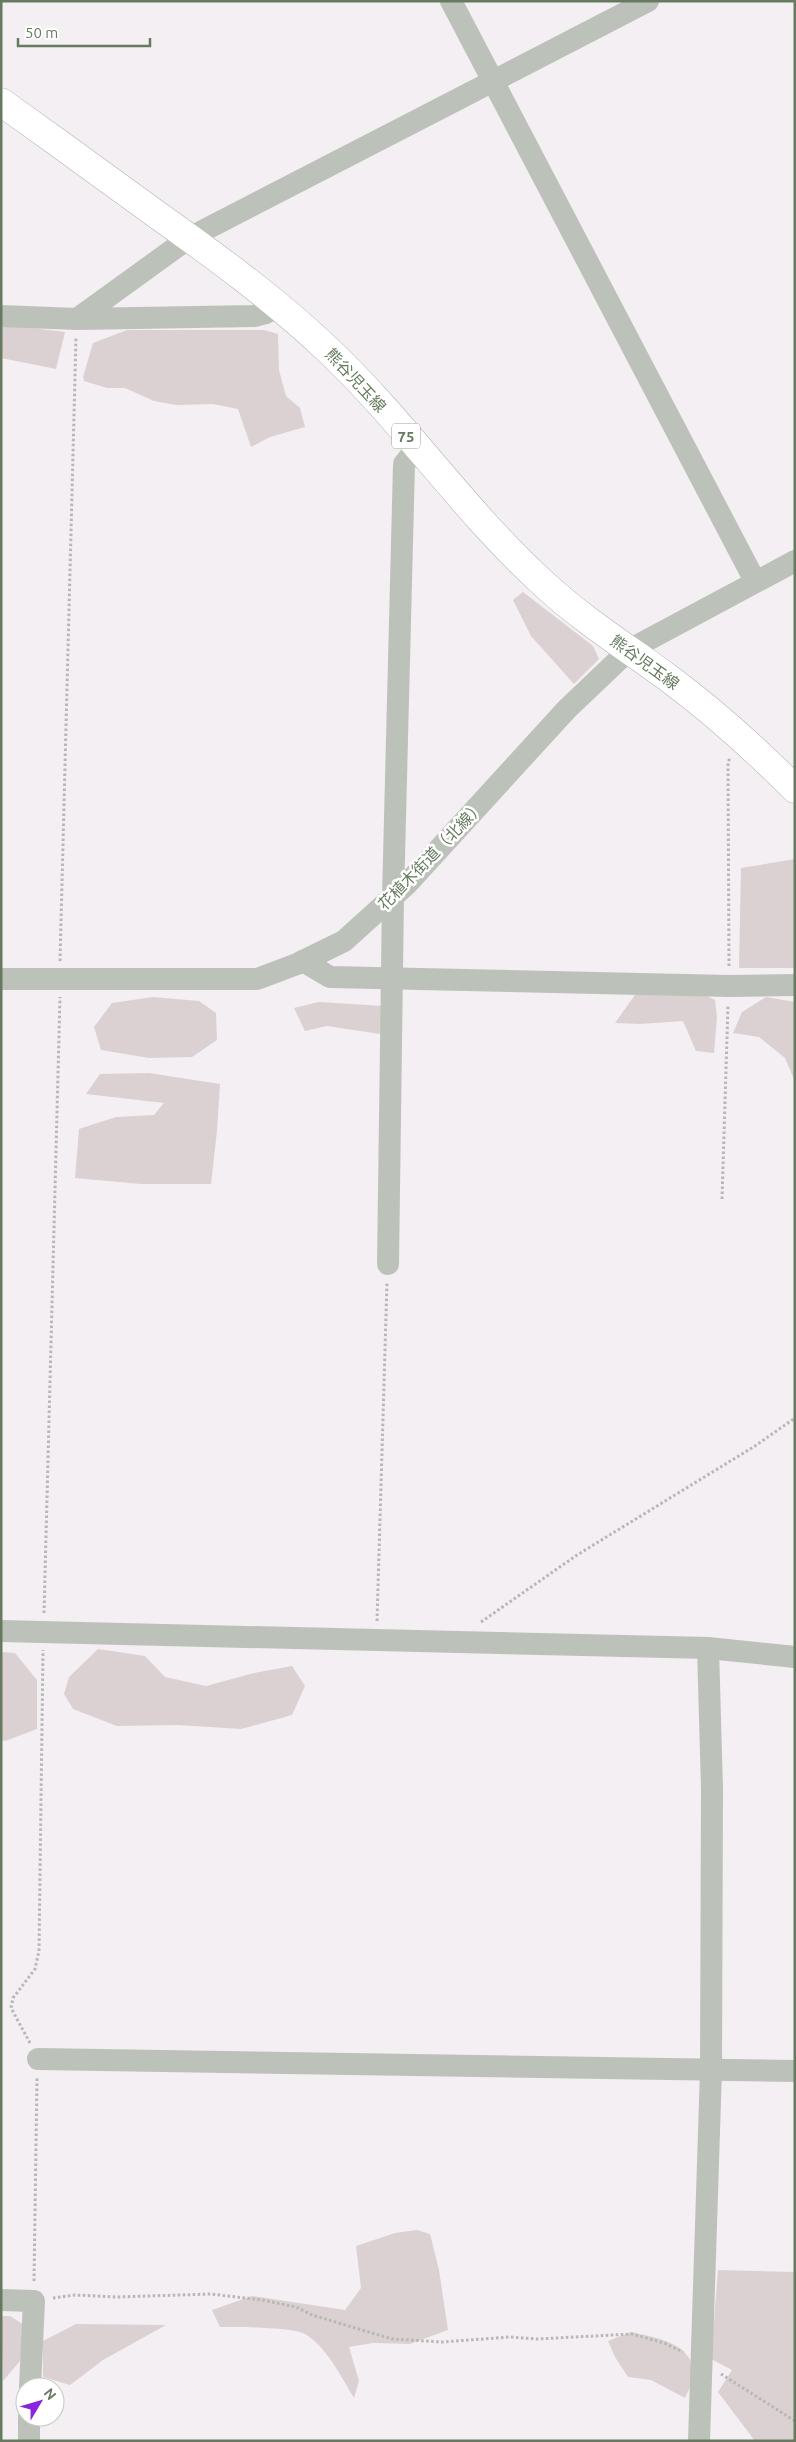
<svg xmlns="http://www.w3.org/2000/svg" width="796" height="2442" font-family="Ubuntu,'Noto Sans JP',sans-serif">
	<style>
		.green { fill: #dbd1d2 }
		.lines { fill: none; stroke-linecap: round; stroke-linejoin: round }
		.major-casing { stroke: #aeb5ac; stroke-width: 29 }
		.path { stroke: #b4b9b3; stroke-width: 3; stroke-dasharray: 2.5 2.5; stroke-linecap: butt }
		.minor { stroke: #bcc2ba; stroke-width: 22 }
		.major { stroke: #fff; stroke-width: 28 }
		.labels { text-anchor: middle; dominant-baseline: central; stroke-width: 5; stroke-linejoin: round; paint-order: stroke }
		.shield { fill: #fff; stroke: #94a28f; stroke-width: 1 }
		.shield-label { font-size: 15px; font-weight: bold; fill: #667a5f }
		.street-label { font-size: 16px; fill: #667a5f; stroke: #fff }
	</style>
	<rect width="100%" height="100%" fill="#f4eff2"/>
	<g class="green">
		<path d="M 1,324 L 65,332 L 56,369 L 1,358 Z"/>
		<path d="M 127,330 L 264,330 L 278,334 L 279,370 L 286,396 L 300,408 L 305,427 L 270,437 L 251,447 L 238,409 L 213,404 L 176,405 L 154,401 L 125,388 L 107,388 L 84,381 L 83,377 L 93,343 Z"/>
		<path d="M 523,592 L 593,646 L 599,659 L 574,684 L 531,636 L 513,600 Z"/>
		<path d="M 795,859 L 795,968 L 739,968 L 741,868 Z"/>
		<path d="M 637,992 L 701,993 L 715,1000 L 717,1017 L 714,1053 L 696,1051 L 683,1021 L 640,1024 L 615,1023 Z"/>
		<path d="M 153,997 L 199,1001 L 216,1013 L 217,1040 L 192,1057 L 149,1058 L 101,1050 L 94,1027 L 112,1003 Z"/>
		<path d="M 766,997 L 795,1002 L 795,1082 L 785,1058 L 759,1037 L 733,1033 L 742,1012 Z"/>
		<path d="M 319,1002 L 383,1006 L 380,1034 L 327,1026 L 305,1031 L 294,1008 Z"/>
		<path d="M 149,1073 L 220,1084 L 217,1131 L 211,1184 L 141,1184 L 75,1178 L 79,1129 L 116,1117 L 154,1115 L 164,1103 L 86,1094 L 100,1074 Z"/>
		<path d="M 98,1649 L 145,1656 L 165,1677 L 206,1686 L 254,1673 L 292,1666 L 305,1686 L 292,1715 L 241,1729 L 178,1725 L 117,1726 L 73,1709 L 64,1694 L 69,1677 Z"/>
		<path d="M 1,1652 L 15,1653 L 37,1680 L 37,1729 L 5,1741 L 1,1740 Z"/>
		<path d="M 417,2230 L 430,2234 L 439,2270 L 448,2330 L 410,2344 L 373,2343 L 349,2347 L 359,2381 L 354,2398 C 342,2378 326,2346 305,2334 C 293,2327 237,2327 220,2327 L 212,2310 L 252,2296 L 345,2310 L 361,2288 L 356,2246 L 395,2233 Z"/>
		<path d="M 718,2270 L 795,2272 L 795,2441 L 755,2441 L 718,2392 L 732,2370 L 711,2359 Z"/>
		<path d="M 1,2316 L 10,2316 L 26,2326 L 20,2361 L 3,2381 Z"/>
		<path d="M 76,2324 L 166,2325 L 103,2360 L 70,2385 L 43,2377 L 43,2341 Z"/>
		<path d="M 631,2332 C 655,2338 694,2342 693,2375 C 693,2382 688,2391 685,2398 L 651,2380 L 628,2377 L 615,2357 L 608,2341 Z"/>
	</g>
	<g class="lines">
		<defs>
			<path id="major" d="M 1,102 C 53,139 104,176 156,214 C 215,256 273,298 326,348 C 405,422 465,513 545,585 C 583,620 626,647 667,677 C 713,711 755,749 795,789"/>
		</defs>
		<use href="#major" class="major-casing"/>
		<g class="path">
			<path d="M 60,961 L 76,337"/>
			<path d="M 729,966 L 728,762 L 730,758"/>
			<path d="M 722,1199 L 728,1005"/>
			<path d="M 44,1613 L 60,997"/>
			<path d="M 377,1621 L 387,1282"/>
			<path d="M 481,1622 L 577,1555 L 755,1446 L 795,1418"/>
			<path d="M 30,2043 L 11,2008 L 13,1998 L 35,1969 L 39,1951 L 43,1650"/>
			<path d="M 34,2281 L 37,2077"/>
			<path d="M 53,2298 L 75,2295 L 117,2297 L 211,2294 L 262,2300 L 296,2307 L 312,2315 L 392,2339 L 442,2342 L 510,2337 L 537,2339 L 632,2334 L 664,2343 L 683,2352"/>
			<path d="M 721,2374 L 795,2421"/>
		</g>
		<g class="minor">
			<path d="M 451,1 L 755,581"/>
			<path d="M 1,316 L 77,319 L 254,316 L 266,313 L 277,304"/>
			<path d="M 77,319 L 189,238 L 648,1"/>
			<path d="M 303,961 L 330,977 L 729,986 L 795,985"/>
			<path d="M 1,979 L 257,979 L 297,964 L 344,941 L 407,884 L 567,709 L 629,650 L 795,561"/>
			<path d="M 388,1264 L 393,897 L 404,464 L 417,448"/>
			<path d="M 1,1631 L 708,1648 L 795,1657"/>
			<path d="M 38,2059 L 795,2071"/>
			<path d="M 1,2300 L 34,2301 L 30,2387"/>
			<path d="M 29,2441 L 29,2417"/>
			<path d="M 699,2441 L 711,2070 L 712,1789 L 708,1648"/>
		</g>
		<use href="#major" class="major"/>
	</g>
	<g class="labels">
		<rect class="shield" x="392" y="423.5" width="28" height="25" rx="4"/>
		<g class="shield-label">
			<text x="406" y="436">75</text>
		</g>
		<g class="street-label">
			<text transform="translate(356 380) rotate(47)">熊谷児玉線</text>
			<text transform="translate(645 662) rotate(36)">熊谷児玉線</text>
			<text transform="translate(431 855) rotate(-46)">花植木街道（北線）</text>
		</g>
	</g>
	<rect width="796" height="2442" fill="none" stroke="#667a5f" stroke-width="5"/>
	<g transform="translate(40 2402) rotate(52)"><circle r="24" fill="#ffffff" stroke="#c2cabf"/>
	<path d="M0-4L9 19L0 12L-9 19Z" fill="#8a25df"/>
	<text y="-8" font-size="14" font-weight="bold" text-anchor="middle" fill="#667a5f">N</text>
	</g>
	<path d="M18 38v8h132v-8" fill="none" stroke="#667a5f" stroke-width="2.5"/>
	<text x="25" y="38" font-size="15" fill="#667a5f" stroke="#ffffff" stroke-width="4" paint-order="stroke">50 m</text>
</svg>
